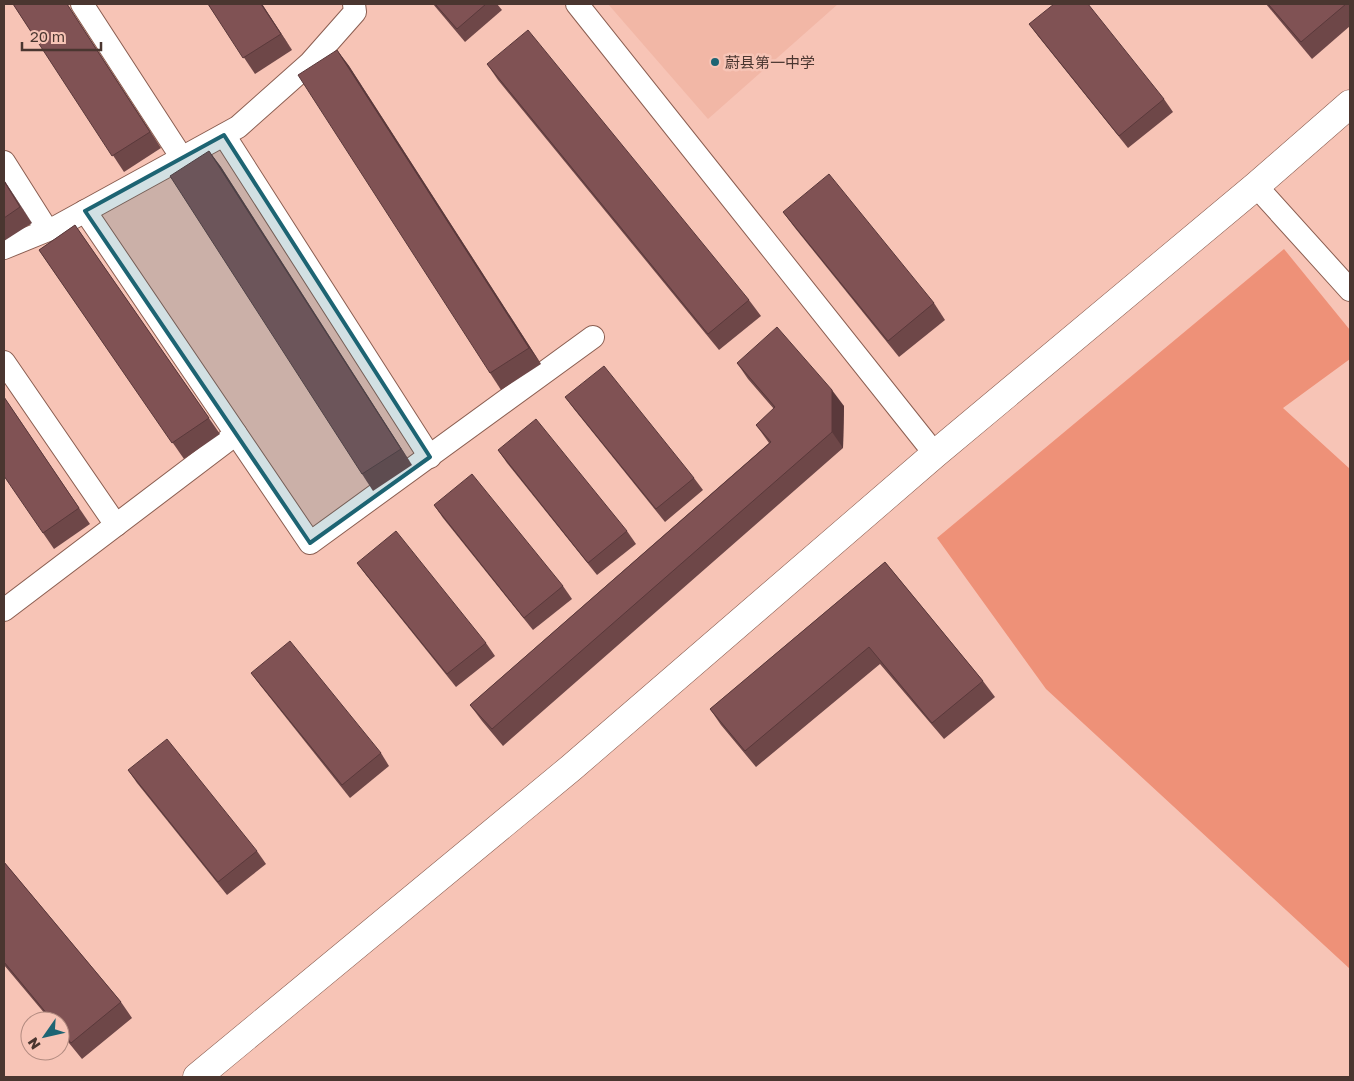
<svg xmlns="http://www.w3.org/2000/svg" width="1354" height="1081" font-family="'Golos Text','Noto Sans SC',sans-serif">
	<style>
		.built { fill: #f2b7a6 }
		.green { fill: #ee9178 }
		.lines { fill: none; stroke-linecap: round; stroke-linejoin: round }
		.minor-casing { stroke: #8b5e51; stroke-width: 24 }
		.tertiary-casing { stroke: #8b5e51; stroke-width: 29 }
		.minor { stroke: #fff; stroke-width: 22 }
		.tertiary { stroke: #fff; stroke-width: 28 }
		.wall { fill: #6e4748 }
		.shaded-wall { fill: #5a393b }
		.building { fill: #805254; stroke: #5a393b }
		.marked { fill: #1d6473; fill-opacity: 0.2; stroke: #1d6473; stroke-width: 4; stroke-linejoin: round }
		.poi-dot { fill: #1d6473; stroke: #f7c4b6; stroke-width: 2 }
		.labels { text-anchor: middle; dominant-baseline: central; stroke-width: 5; stroke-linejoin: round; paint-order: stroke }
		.poi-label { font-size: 15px; fill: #4a3630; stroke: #f7c4b6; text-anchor: start }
	</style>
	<rect width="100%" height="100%" fill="#f7c4b6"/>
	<path class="built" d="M 608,4 L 838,4 L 708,119 Z"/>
	<path class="green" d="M 1284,249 L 1350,330 L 1350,359 L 1283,408 L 1350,469 L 1350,969 L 1046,689 L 937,538 Z"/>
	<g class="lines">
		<defs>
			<g id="minor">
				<path d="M 82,4 L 182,158"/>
				<path d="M 577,4 L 935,454"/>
				<path d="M 224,135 L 430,457"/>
				<path d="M 4,162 L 47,230"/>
				<path d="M 1256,186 L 1350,290"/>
				<path d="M 85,211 L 310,543 L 593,337"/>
				<path d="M 4,248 L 58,226 L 238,127 L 310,63 L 355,12 L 354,4"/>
				<path d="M 4,362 L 116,525"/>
				<path d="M 4,610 L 236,434"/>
			</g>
			<path id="tertiary" d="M 197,1077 L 571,768 L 935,454 L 1256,186 L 1350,104"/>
		</defs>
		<use href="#minor" class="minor-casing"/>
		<use href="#tertiary" class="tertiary-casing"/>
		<use href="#minor" class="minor"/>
		<use href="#tertiary" class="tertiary"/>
	</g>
	<g class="wall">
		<path d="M 13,4 L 67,4 L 161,148 L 124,172 Z"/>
		<path d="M 208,4 L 262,4 L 292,50 L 255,74 Z"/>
		<path d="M 433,4 L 497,4 L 502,10 L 465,42 Z"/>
		<path d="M 1266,4 L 1350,4 L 1350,26 L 1312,59 Z"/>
		<path d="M 1029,24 L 1164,99 L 1173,112 L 1128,148 L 1038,36 Z"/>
		<path d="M 337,50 L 349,66 L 541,364 L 501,390 L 490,373 Z"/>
		<path d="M 487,64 L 749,300 L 761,316 L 719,350 L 498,80 Z"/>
		<path d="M 209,151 L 221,167 L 412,465 L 373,491 L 362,474 Z"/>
		<path d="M 4,180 L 32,223 L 4,241 Z"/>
		<path d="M 783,212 L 934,303 L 945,320 L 899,357 L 795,228 Z"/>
		<path d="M 75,225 L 220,434 L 184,459 L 39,250 Z"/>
		<path d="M 737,363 L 844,406 L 843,448 L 503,746 L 482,721 L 470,705 L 769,443 L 756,425 L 774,409 L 748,379 Z"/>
		<path d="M 4,397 L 90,524 L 54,549 L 43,533 Z"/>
		<path d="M 565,397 L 694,478 L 703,490 L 665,522 L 574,409 Z"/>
		<path d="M 498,450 L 627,531 L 636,544 L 597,575 L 507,463 Z"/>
		<path d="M 434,505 L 563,586 L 572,599 L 533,630 L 443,518 Z"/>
		<path d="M 885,562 L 983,681 L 995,697 L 944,739 L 880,664 L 756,767 L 721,725 L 710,709 Z"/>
		<path d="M 357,563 L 486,643 L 495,656 L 456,687 L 366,575 Z"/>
		<path d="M 251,673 L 381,753 L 389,766 L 350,798 L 260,685 Z"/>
		<path d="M 128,770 L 257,851 L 266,864 L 227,895 L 137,783 Z"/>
		<path d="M 4,862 L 121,1002 L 132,1018 L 82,1059 L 60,1032 L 60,1021 L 51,1021 L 4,965 Z"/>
	</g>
	<g class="shaded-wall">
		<path d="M 67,4 L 161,148 L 150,132 Z"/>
		<path d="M 261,4 L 262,4 L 292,50 L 281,34 Z"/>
		<path d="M 337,50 L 349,66 L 541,364 L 529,348 Z"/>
		<path d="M 209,151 L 221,167 L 412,465 L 401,449 Z"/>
		<path d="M 4,180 L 32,223 L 4,181 Z"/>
		<path d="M 832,390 L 844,406 L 843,448 L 832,432 Z"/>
	</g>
	<g class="building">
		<path d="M 13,4 L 67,4 L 150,132 L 112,156 Z"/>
		<path d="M 208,4 L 261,4 L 281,34 L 243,58 Z"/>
		<path d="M 435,4 L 486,4 L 457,29 Z"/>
		<path d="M 1054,4 L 1088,4 L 1164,99 L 1119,136 L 1029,24 Z"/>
		<path d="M 1268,4 L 1346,4 L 1301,42 Z"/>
		<path d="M 528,30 L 749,300 L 708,334 L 487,64 Z"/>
		<path d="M 337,50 L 529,348 L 490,373 L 298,75 Z"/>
		<path d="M 209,151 L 401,449 L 362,474 L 170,176 Z"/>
		<path d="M 829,174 L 934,303 L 888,341 L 783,212 Z"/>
		<path d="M 4,181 L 20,207 L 4,218 Z"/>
		<path d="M 75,225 L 209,418 L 172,443 L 39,250 Z"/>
		<path d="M 777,327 L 832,390 L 832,432 L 492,729 L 470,705 L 771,442 L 756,425 L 775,407 L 737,363 Z"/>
		<path d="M 604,366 L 694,478 L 656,509 L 565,397 Z"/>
		<path d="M 4,397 L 79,508 L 43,533 L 4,476 Z"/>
		<path d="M 536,419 L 627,531 L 588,563 L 498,450 Z"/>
		<path d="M 472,474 L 563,586 L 524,618 L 434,505 Z"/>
		<path d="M 396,531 L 486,643 L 447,674 L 357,563 Z"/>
		<path d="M 885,562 L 983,681 L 932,723 L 869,647 L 745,751 L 710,709 Z"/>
		<path d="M 290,641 L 381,753 L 342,785 L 251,673 Z"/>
		<path d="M 167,739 L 257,851 L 218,882 L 128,770 Z"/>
		<path d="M 4,862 L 121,1002 L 71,1043 L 60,1030 L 60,1021 L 53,1021 L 4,962 Z"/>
	</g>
	<path class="marked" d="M 224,135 L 430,457 L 310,543 L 85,211 Z"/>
	<circle class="poi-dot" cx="715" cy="62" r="5"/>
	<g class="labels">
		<g class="poi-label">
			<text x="725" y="62">蔚县第一中学</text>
		</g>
	</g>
	<rect width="1354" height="1081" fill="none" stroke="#4a3630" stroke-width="10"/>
	<g transform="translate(45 1036) rotate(236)"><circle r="24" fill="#f7c4b6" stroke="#b28b80"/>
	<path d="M0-4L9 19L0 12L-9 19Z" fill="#1d6473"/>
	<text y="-8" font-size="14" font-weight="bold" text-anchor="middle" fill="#4a3630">N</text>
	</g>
	<path d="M22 42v8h79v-8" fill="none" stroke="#4a3630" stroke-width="2.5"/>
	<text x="30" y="42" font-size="15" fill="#4a3630" stroke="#f7c4b6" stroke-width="4" paint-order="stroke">20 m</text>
</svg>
